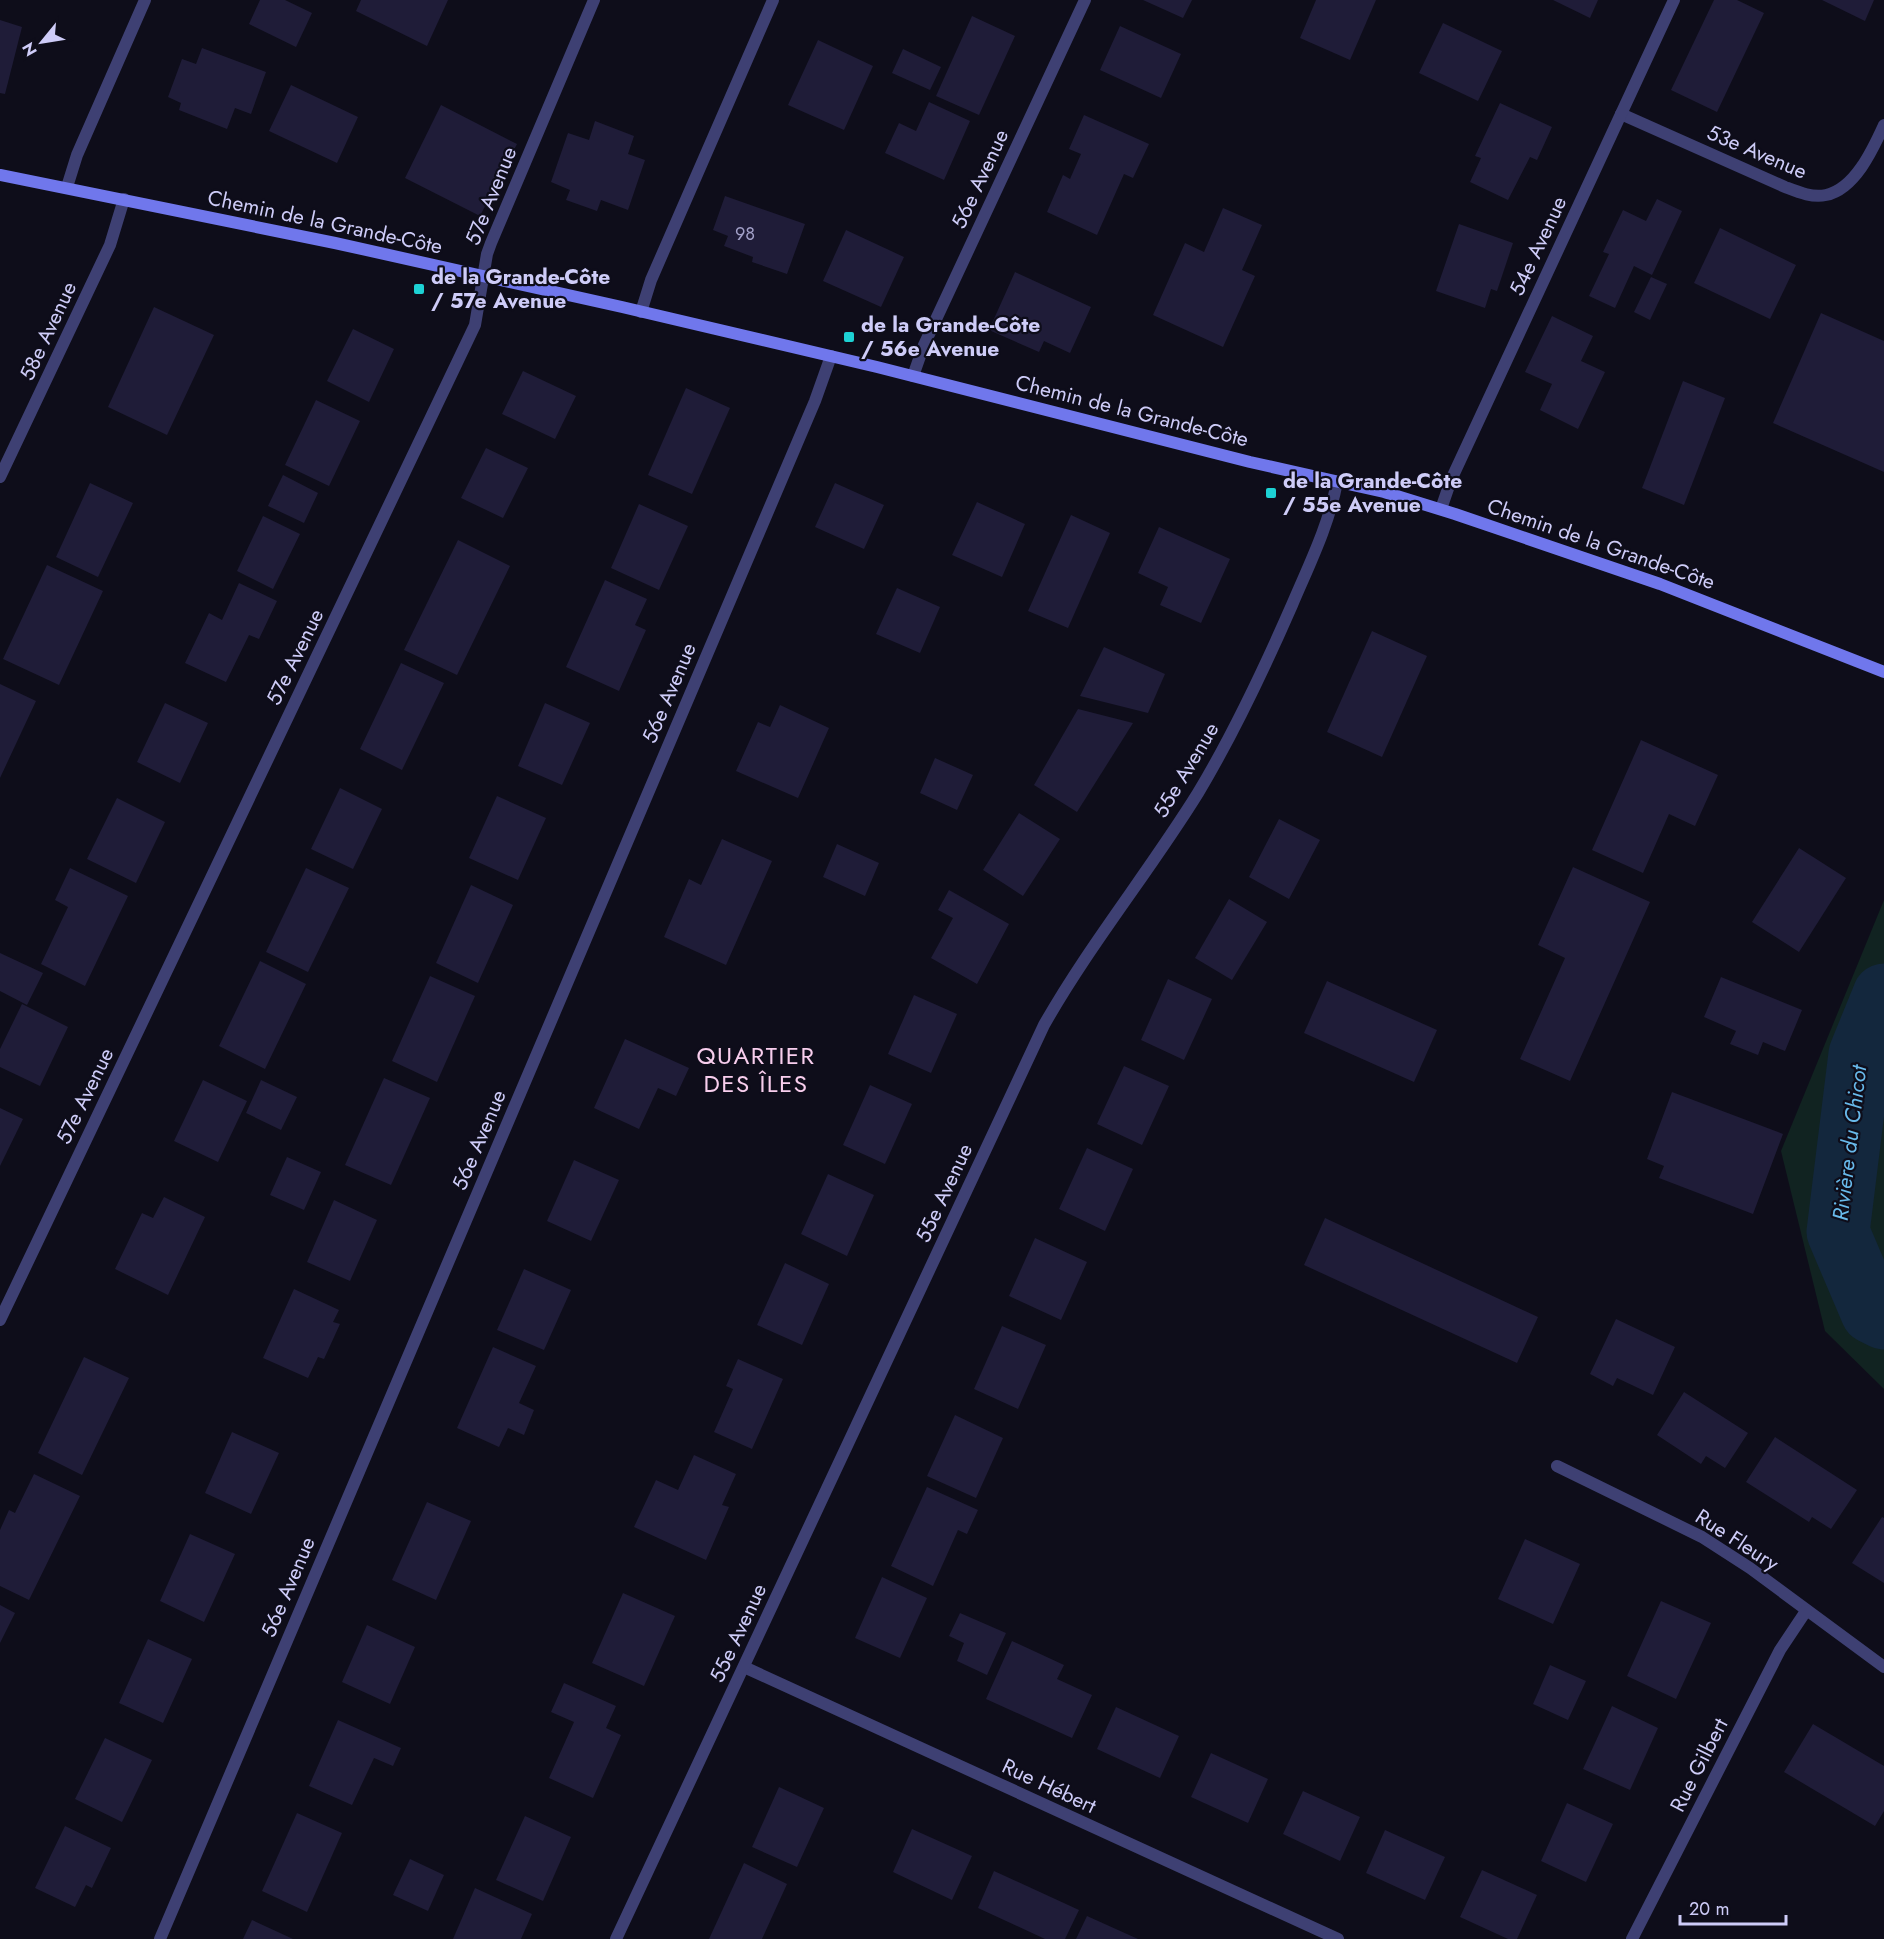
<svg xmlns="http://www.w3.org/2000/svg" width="1884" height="1939" font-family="Jost,sans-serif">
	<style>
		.green { fill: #112321 }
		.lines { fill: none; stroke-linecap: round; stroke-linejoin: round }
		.river { stroke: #13273d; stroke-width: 63 }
		.building { fill: #1f1c38 }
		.street { stroke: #3e4073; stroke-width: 12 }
		.secondary { stroke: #7077ec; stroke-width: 12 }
		.poi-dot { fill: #1dd1d4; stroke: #0e0d1a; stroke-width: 2 }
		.labels { text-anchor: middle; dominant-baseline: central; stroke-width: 4.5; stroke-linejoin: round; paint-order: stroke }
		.number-label { font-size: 18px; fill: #a2a0c8 }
		.street-label { font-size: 21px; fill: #ceccf8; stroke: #0e0d1a }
		.poi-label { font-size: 21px; font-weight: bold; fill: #ceccf8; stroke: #0e0d1a; text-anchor: start }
		.water-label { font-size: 22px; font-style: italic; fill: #68b9ea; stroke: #0e0d1a }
		.quarter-label { font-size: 24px; letter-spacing: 1.5px; fill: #f8ceed; stroke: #0e0d1a }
	</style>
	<rect width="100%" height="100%" fill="#0e0d1a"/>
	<path class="green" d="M 1884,900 L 1884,1389 L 1825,1331 L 1781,1151 Z"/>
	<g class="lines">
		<path class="river" d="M 1884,995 L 1860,1054 L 1838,1232 L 1872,1312 L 1884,1318"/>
	</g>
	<g class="building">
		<path d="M 260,0 L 285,0 L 312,13 L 296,47 L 249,24 Z"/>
		<path d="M 361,0 L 448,0 L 427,46 L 356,11 Z"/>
		<path d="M 1143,0 L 1192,0 L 1183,18 Z"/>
		<path d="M 1316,0 L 1376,0 L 1350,60 L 1300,38 Z"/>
		<path d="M 1553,0 L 1598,0 L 1590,18 Z"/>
		<path d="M 1714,0 L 1737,0 L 1764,13 L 1717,112 L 1671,90 Z"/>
		<path d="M 1822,0 L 1874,0 L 1865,21 Z"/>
		<path d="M 972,16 L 1015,36 L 979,115 L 936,96 Z"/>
		<path d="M 0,20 L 22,27 L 5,94 L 0,93 Z"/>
		<path d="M 1443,23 L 1502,51 L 1478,101 L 1419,73 Z"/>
		<path d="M 1120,26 L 1181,54 L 1161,98 L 1100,70 Z"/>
		<path d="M 818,40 L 873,66 L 844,130 L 788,105 Z"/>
		<path d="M 202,48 L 266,72 L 251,114 L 235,108 L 227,129 L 179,110 L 181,103 L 168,97 L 182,59 L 196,64 Z"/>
		<path d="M 903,49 L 941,67 L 930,90 L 892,73 Z"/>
		<path d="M 291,85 L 358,117 L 337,163 L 269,131 Z"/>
		<path d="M 929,102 L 970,121 L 944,180 L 885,153 L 899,123 L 916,131 Z"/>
		<path d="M 1500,103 L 1552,127 L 1537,160 L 1530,157 L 1508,200 L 1470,182 L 1481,158 L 1475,156 Z"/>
		<path d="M 441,105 L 517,144 L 480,216 L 405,178 Z"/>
		<path d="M 1084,115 L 1149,144 L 1133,178 L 1124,174 L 1097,235 L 1047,212 L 1063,175 L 1070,179 L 1081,154 L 1069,149 Z"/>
		<path d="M 595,121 L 634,136 L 628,154 L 645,160 L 628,210 L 601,200 L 597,211 L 566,200 L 570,190 L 551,182 L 568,133 L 589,140 Z"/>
		<path d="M 725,196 L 805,224 L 787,274 L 752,262 L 753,257 L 724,246 L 728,236 L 713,230 Z"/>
		<path d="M 1657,199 L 1682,211 L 1652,275 L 1634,266 L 1615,308 L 1589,296 L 1609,254 L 1603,252 L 1623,210 L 1646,221 Z"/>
		<path d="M 1223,208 L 1262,225 L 1242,270 L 1255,276 L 1223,347 L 1153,315 L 1185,243 L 1204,252 Z"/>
		<path d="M 1459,224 L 1513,243 L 1497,291 L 1491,289 L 1485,308 L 1436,291 Z"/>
		<path d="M 1720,228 L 1796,265 L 1770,319 L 1694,283 Z"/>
		<path d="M 846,230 L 904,257 L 881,307 L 823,281 Z"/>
		<path d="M 1015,272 L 1091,307 L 1070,353 L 1044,341 L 1039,352 L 989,330 Z"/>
		<path d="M 1651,277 L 1667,284 L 1650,320 L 1634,312 Z"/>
		<path d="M 154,307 L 214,335 L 167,435 L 108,407 Z"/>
		<path d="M 1821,313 L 1884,341 L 1884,472 L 1773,423 Z"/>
		<path d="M 1552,316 L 1593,336 L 1581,361 L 1605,372 L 1578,429 L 1540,410 L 1552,384 L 1525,372 Z"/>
		<path d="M 353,329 L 394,349 L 369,402 L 327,381 Z"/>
		<path d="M 523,371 L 576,396 L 555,439 L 502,414 Z"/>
		<path d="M 1683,381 L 1725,398 L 1684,505 L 1642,488 Z"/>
		<path d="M 686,388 L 730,408 L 692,494 L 648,475 Z"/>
		<path d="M 316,400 L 360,421 L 329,486 L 285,465 Z"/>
		<path d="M 486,448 L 528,468 L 503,518 L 461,498 Z"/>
		<path d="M 283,475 L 318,493 L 304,523 L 268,506 Z"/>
		<path d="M 90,483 L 133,503 L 98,577 L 56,557 Z"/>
		<path d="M 835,483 L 884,505 L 864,549 L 815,527 Z"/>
		<path d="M 977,502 L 1025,524 L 1002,577 L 952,555 Z"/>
		<path d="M 639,504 L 688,526 L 659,590 L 611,568 Z"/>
		<path d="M 1071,515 L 1110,533 L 1068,628 L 1028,611 Z"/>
		<path d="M 263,516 L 300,534 L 273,589 L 237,571 Z"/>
		<path d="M 1159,527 L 1230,559 L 1201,623 L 1160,605 L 1168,587 L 1138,573 Z"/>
		<path d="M 458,540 L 510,566 L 457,675 L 404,650 Z"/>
		<path d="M 47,565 L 103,591 L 59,685 L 3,659 Z"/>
		<path d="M 605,580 L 647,599 L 635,625 L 646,630 L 619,691 L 566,667 Z"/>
		<path d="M 239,583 L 277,601 L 259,639 L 249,635 L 226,682 L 185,663 L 209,613 L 222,620 Z"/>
		<path d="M 897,588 L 940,607 L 920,653 L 876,634 Z"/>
		<path d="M 1372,631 L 1427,656 L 1382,757 L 1327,732 Z"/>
		<path d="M 1104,647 L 1165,674 L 1148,713 L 1080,696 Z"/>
		<path d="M 401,663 L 444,683 L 402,770 L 360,749 Z"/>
		<path d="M 0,684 L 36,701 L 0,778 Z"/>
		<path d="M 165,703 L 208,723 L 180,783 L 137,762 Z"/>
		<path d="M 545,703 L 590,723 L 562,785 L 518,766 Z"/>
		<path d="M 780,705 L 829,728 L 798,798 L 736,771 L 758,722 L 770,727 Z"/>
		<path d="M 1078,709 L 1133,723 L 1077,812 L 1034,785 Z"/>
		<path d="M 1641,740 L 1718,775 L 1695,826 L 1669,814 L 1643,873 L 1592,850 Z"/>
		<path d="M 935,758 L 973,775 L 957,810 L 920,793 Z"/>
		<path d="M 340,788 L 382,809 L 353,869 L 311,849 Z"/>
		<path d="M 497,796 L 546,818 L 518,880 L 469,858 Z"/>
		<path d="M 117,798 L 165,822 L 136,883 L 87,859 Z"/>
		<path d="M 1019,813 L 1060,839 L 1023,896 L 983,870 Z"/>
		<path d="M 1279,819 L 1320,840 L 1289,899 L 1249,877 Z"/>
		<path d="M 722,839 L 772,861 L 726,965 L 664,937 L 689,879 L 701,885 Z"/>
		<path d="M 837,844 L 879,863 L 865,896 L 823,877 Z"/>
		<path d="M 1799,848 L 1846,878 L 1799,952 L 1752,922 Z"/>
		<path d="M 1573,867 L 1650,902 L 1570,1081 L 1520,1059 L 1565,958 L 1538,945 Z"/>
		<path d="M 70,868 L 128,896 L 85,986 L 41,964 L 68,907 L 55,900 Z"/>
		<path d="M 306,868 L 349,888 L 308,972 L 266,952 Z"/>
		<path d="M 471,885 L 513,905 L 478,983 L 436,963 Z"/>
		<path d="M 949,890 L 1009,924 L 977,984 L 931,958 L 953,918 L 938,910 Z"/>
		<path d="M 1229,899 L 1267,922 L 1232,980 L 1195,958 Z"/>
		<path d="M 0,953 L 43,973 L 27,1005 L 0,991 Z"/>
		<path d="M 260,961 L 306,984 L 265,1069 L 219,1046 Z"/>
		<path d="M 430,976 L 475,996 L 437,1082 L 392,1061 Z"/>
		<path d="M 1721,977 L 1802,1010 L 1785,1051 L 1763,1042 L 1758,1055 L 1730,1044 L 1736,1031 L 1704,1017 Z"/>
		<path d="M 1168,979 L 1212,999 L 1184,1060 L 1141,1040 Z"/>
		<path d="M 1327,981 L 1437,1030 L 1414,1082 L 1304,1033 Z"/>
		<path d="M 914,995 L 957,1014 L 931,1073 L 888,1054 Z"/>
		<path d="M 22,1004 L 68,1027 L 40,1086 L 0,1067 L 0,1049 Z"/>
		<path d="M 625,1039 L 689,1068 L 676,1096 L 658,1088 L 639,1129 L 594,1108 Z"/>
		<path d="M 1124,1066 L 1169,1086 L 1142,1145 L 1097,1124 Z"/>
		<path d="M 384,1078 L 430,1098 L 391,1185 L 345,1165 Z"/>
		<path d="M 203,1080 L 247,1101 L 218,1162 L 174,1141 Z"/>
		<path d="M 261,1080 L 297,1097 L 281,1130 L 246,1113 Z"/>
		<path d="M 870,1085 L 912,1104 L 885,1164 L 843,1145 Z"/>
		<path d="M 1672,1092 L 1783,1134 L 1753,1214 L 1659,1178 L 1664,1166 L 1647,1159 Z"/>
		<path d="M 0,1108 L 23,1119 L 0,1166 Z"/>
		<path d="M 1087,1148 L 1133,1169 L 1105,1231 L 1059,1209 Z"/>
		<path d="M 287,1157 L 321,1172 L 304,1210 L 270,1195 Z"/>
		<path d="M 574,1160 L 619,1180 L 591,1241 L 547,1221 Z"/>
		<path d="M 828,1174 L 874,1195 L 847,1256 L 801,1234 Z"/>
		<path d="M 164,1197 L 205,1217 L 168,1295 L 115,1269 L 142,1213 L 153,1218 Z"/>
		<path d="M 334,1200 L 377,1220 L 350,1281 L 307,1262 Z"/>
		<path d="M 1325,1218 L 1538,1317 L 1517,1363 L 1304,1265 Z"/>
		<path d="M 1035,1238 L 1087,1262 L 1061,1320 L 1009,1296 Z"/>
		<path d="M 785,1263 L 829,1284 L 802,1345 L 757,1325 Z"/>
		<path d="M 524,1269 L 571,1290 L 544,1350 L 497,1330 Z"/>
		<path d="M 294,1289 L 339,1310 L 333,1322 L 340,1324 L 324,1359 L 318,1357 L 308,1378 L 263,1358 Z"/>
		<path d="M 1616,1319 L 1675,1347 L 1653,1395 L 1617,1378 L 1613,1386 L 1590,1374 Z"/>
		<path d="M 1002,1326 L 1046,1345 L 1018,1409 L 974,1389 Z"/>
		<path d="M 493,1347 L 536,1366 L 519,1403 L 534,1410 L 524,1435 L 508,1428 L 499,1447 L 457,1428 Z"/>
		<path d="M 84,1357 L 129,1378 L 82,1475 L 38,1453 Z"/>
		<path d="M 738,1359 L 783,1379 L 752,1449 L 714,1432 L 733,1389 L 726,1386 Z"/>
		<path d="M 1684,1392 L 1748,1433 L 1725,1468 L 1706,1456 L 1701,1464 L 1657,1435 Z"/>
		<path d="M 955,1415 L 1003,1438 L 976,1498 L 927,1476 Z"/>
		<path d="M 232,1432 L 279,1453 L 251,1514 L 205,1493 Z"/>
		<path d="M 1775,1437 L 1857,1490 L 1831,1529 L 1812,1517 L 1809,1522 L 1746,1482 Z"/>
		<path d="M 694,1455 L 736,1474 L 722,1505 L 729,1507 L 706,1560 L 634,1527 L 656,1480 L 678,1490 Z"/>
		<path d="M 34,1474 L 80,1496 L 29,1600 L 0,1586 L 0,1530 L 9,1510 L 15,1513 Z"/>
		<path d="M 927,1487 L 978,1510 L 967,1534 L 958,1530 L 933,1586 L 891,1566 Z"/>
		<path d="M 427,1502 L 471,1521 L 436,1600 L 392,1580 Z"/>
		<path d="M 1882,1517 L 1884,1518 L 1884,1583 L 1852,1563 Z"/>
		<path d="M 190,1534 L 235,1554 L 204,1622 L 160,1601 Z"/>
		<path d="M 1525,1539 L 1580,1564 L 1553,1624 L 1498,1599 Z"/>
		<path d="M 882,1577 L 927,1598 L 900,1658 L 855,1638 Z"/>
		<path d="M 623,1593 L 675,1616 L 644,1686 L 592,1663 Z"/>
		<path d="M 1661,1601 L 1711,1623 L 1676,1699 L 1627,1676 Z"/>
		<path d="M 0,1605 L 15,1613 L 0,1643 Z"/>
		<path d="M 960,1613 L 1006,1633 L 987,1675 L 957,1661 L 964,1643 L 949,1636 Z"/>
		<path d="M 367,1625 L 415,1647 L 390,1704 L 342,1682 Z"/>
		<path d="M 148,1639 L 192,1659 L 163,1723 L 119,1703 Z"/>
		<path d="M 1012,1641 L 1064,1665 L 1057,1679 L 1092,1695 L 1072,1738 L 986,1699 Z"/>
		<path d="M 1550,1665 L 1586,1681 L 1568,1720 L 1533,1704 Z"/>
		<path d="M 564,1683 L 616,1706 L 606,1728 L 621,1735 L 593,1798 L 549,1778 L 574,1722 L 551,1712 Z"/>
		<path d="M 1612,1706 L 1658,1728 L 1630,1790 L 1583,1769 Z"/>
		<path d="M 1116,1707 L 1179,1736 L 1160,1778 L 1097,1749 Z"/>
		<path d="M 338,1720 L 401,1748 L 393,1766 L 374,1758 L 352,1805 L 309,1786 Z"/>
		<path d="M 1813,1724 L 1884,1766 L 1884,1811 L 1875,1826 L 1784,1772 Z"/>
		<path d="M 105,1738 L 152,1760 L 122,1822 L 75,1799 Z"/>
		<path d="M 1211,1753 L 1268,1779 L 1248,1823 L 1191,1797 Z"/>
		<path d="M 779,1787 L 824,1808 L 797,1867 L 752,1847 Z"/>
		<path d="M 1303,1791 L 1360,1817 L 1340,1861 L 1283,1834 Z"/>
		<path d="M 1567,1803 L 1613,1824 L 1586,1882 L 1541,1861 Z"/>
		<path d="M 297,1813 L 342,1833 L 307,1912 L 262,1891 Z"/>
		<path d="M 525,1816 L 571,1837 L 543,1901 L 496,1880 Z"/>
		<path d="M 65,1826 L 111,1848 L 92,1888 L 86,1885 L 75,1907 L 35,1888 Z"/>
		<path d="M 912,1829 L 972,1856 L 952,1900 L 893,1872 Z"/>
		<path d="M 1385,1830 L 1445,1857 L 1425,1900 L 1366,1873 Z"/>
		<path d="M 410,1859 L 444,1875 L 428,1911 L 393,1895 Z"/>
		<path d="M 744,1863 L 787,1884 L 762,1939 L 709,1939 Z"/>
		<path d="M 1482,1870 L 1537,1895 L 1517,1939 L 1508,1939 L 1460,1917 Z"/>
		<path d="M 994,1871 L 1079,1910 L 1065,1939 L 1045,1939 L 978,1908 Z"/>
		<path d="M 475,1888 L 532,1914 L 521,1939 L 453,1939 Z"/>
		<path d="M 1087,1916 L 1138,1939 L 1076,1939 Z"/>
		<path d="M 252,1920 L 293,1939 L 243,1939 Z"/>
	</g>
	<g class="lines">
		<g class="street">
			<path d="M 1621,114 L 1785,187 C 1798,192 1812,198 1826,195 C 1855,189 1873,149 1884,125"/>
			<path d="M 67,187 L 77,155 L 145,0"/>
			<path d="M 641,312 L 651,280 L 773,0"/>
			<path d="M 913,376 L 924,345 L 1085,0"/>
			<path d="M 0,477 L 110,245 L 124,199"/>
			<path d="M 1441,509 L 1451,480 L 1674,0"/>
			<path d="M 0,1320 L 475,325 L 487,254 L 491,243 L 594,0"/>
			<path d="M 1557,1466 L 1702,1537 L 1750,1568 L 1884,1667"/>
			<path d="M 744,1667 L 1338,1939"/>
			<path d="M 160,1939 L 815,401 L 831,356"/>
			<path d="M 616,1939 L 1044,1025 C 1090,944 1149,872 1198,793 C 1234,733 1264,669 1292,605 C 1309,565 1329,525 1337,482"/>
			<path d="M 1632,1939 L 1780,1650 L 1806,1611"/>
		</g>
		<path class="secondary" d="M 0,175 L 335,243 L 622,307 L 877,367 L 1250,462 L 1384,492 L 1455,514 L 1660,584 L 1884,672"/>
	</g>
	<g class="poi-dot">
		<rect x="413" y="283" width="12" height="12" rx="3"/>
		<rect x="843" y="331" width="12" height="12" rx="3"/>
		<rect x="1265" y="487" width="12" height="12" rx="3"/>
	</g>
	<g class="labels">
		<g class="number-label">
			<text x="745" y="234">98</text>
		</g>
		<g class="street-label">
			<text transform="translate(1757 152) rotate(23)">53e Avenue</text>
			<text transform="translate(980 179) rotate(-65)">56e Avenue</text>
			<text transform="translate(491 196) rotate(-68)">57e Avenue</text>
			<text transform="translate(325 222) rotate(12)">Chemin de la Grande-Côte</text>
			<text transform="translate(1538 246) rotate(-65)">54e Avenue</text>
			<text transform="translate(48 331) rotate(-65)">58e Avenue</text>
			<text transform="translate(1132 411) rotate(14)">Chemin de la Grande-Côte</text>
			<text transform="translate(1601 544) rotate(19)">Chemin de la Grande-Côte</text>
			<text transform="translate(295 657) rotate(-64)">57e Avenue</text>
			<text transform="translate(669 693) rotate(-67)">56e Avenue</text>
			<text transform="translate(1186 770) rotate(-59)">55e Avenue</text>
			<text transform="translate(85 1096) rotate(-64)">57e Avenue</text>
			<text transform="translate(479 1140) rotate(-67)">56e Avenue</text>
			<text transform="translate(944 1193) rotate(-65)">55e Avenue</text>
			<text transform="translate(1737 1540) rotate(33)">Rue Fleury</text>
			<text transform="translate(288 1587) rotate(-67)">56e Avenue</text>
			<text transform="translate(738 1633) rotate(-65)">55e Avenue</text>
			<text transform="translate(1699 1765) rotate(-63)">Rue Gilbert</text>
			<text transform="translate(1049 1786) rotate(25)">Rue Hébert</text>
		</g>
		<g class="poi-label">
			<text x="431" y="277">de la Grande-Côte<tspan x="431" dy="24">/ 57e Avenue</tspan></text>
			<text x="861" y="325">de la Grande-Côte<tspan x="861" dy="24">/ 56e Avenue</tspan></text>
			<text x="1283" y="481">de la Grande-Côte<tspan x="1283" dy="24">/ 55e Avenue</tspan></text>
		</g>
		<g class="water-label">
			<text transform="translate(1849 1143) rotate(-83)">Rivière du Chicot</text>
		</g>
		<g class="quarter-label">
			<text x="756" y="1055">QUARTIER<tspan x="756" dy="28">DES ÎLES</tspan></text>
		</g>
	</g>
	<g transform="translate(42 42) rotate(240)" stroke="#0e0d1a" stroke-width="4.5" paint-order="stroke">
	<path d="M0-4.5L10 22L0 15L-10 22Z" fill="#ceccf8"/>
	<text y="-9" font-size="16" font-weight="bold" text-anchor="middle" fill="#ceccf8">N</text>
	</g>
	<path d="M1680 1915v9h106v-9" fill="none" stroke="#ceccf8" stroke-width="3"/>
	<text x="1689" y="1915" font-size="18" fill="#ceccf8" stroke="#0e0d1a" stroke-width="4.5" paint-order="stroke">20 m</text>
</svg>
